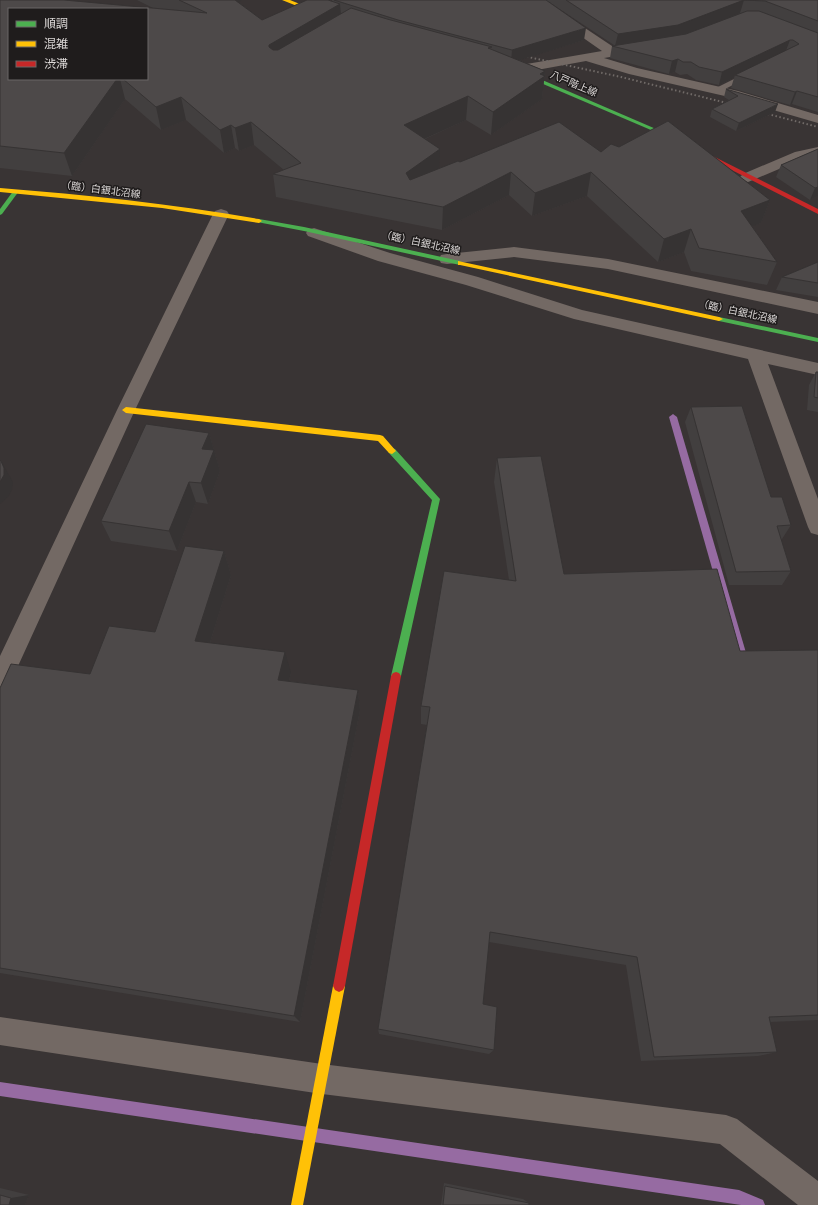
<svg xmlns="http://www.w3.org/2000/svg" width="818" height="1205" font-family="'Public Sans','Noto Sans JP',sans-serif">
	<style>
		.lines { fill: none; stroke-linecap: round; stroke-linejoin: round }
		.stream { fill: #966ba2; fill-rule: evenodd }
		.lane { fill: #736964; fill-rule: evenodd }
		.street { fill: #736964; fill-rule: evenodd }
		.fast { fill: #4caf50; fill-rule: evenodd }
		.slow { fill: #ffc107; fill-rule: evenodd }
		.jam { fill: #c62828; fill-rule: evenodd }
		.rail { stroke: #706a67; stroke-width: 2; stroke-dasharray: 1.5 2.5; stroke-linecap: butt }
		.wall { fill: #423f3f; fill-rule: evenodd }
		.shaded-wall { fill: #363333 }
		.building { fill: #4d4949; stroke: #363333 }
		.labels { text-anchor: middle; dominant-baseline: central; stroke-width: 3; stroke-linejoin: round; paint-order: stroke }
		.far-street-label { font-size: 10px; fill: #dcd8d7; stroke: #1f1c1c }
	</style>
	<rect width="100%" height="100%" fill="#393434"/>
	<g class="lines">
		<g class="stream">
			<path d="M 673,414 L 677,417 L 749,663 L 748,666 L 744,668 L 740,666 L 739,663 L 669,417 Z"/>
			<path d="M 0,1082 L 739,1190 L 763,1200 L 765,1205 L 741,1205 L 0,1096 Z"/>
		</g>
		<path class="lane" d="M 746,73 L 752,73 L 753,75 L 719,92 L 713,92 L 712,90 Z"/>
		<g class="street">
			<path d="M 529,0 L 543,0 L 615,48 L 640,44 L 645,45 L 647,48 L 645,51 L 640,52 L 604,58 L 637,68 L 738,91 L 818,115 L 818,123 L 729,97 L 629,74 L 586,61 L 515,74 L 510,73 L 508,70 L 510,67 L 515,66 L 602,51 Z"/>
			<path d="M 818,147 L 818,155 L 805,158 L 753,180 L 748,182 L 743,180 L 740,177 L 743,174 L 795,152 Z"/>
			<path d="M 221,209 L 227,211 L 229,214 L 135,410 L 8,688 L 0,691 L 0,656 L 117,410 L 213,214 L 215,211 Z"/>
			<path d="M 314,228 L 390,253 L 478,277 L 582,310 L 818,363 L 818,375 L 768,364 L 818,499 L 818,535 L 811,533 L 808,527 L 748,359 L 574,319 L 466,285 L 378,261 L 308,236 L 306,233 L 308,230 Z"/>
			<path d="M 514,247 L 608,259 L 818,302 L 818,314 L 608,269 L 514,257 L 447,264 L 441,263 L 439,259 L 441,255 L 447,254 Z"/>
			<path d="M 0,1017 L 322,1064 L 726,1115 L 737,1119 L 818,1181 L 818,1205 L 798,1205 L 720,1144 L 322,1094 L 0,1045 Z"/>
		</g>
		<g class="fast">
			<path d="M 515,70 L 519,70 L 670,135 L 665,136 L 515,72 Z"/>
			<path d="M 14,190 L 19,191 L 2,214 L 0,215 L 0,209 Z"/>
			<path d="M 259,219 L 304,227 L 460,261 L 463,263 L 460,265 L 304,231 L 257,222 L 257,220 Z"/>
			<path d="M 716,317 L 719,317 L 818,338 L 818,342 L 719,321 L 715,319 Z"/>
			<path d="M 392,448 L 395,449 L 440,499 L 401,676 L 399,679 L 396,680 L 393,679 L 391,676 L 432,500 L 389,453 L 388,451 L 389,449 Z"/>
		</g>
		<g class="slow">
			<path d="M 282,0 L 290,0 L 327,15 L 322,16 Z"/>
			<path d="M 0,188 C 87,195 173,204 259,219 L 262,221 L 259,223 L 162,208 L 0,192 Z"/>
			<path d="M 458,261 L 719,317 L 723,319 L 719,321 L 460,265 L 458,265 Z"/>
			<path d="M 126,407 L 380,435 L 383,436 L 396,451 L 392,454 L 389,453 L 378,441 L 126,413 L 122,410 Z"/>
			<path d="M 339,980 L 343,982 L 345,986 L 303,1205 L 291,1205 L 333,986 L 335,982 Z"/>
		</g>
		<g class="jam">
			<path d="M 665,134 L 669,134 L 818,209 L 818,214 L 665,136 Z"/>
			<path d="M 396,672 L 399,673 L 401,676 L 345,986 L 343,990 L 339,992 L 335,990 L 333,986 L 391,676 L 393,673 Z"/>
		</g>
		<g class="rail">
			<path d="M 519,55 L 621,77 L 735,105"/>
			<path d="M 760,112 L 818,127"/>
		</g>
	</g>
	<g class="wall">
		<path d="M 0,0 L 153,8 L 137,0 L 242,0 L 238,2 L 262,20 L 332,1 L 332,0 L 818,0 L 818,112 L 792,104 L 790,105 L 731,88 L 734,78 L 719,85 L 696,80 L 687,74 L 680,75 L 675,72 L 669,74 L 610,58 L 612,46 L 614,45 L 549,2 L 584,40 L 519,60 L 545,71 L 542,99 L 491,135 L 466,120 L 425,139 L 439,168 L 460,162 L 601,152 L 619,147 L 770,200 L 761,223 L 752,226 L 777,262 L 767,285 L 691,271 L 684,252 L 658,262 L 587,196 L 532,216 L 509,195 L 442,230 L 276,197 L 273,174 L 284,170 L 254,145 L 239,151 L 235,148 L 224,153 L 186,120 L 161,130 L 125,99 L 72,176 L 0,168 ZM 147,9 L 147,79 L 9,79 ZM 740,13 L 743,13 L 686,34 L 683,34 Z"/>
		<path d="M 726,89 L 775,112 L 736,131 L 710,117 L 712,109 L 729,100 L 724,97 Z"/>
		<path d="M 818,149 L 818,196 L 810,200 L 776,177 L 781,165 Z"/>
		<path d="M 818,262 L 818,297 L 776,290 L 782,277 Z"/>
		<path d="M 816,372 L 818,372 L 818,412 L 807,410 L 809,385 Z"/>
		<path d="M 691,407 L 771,497 L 791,525 L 782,539 L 781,539 L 791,571 L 782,585 L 729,585 L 685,422 Z"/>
		<path d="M 209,433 L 220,471 L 208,504 L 196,502 L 177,551 L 111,541 L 101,521 Z"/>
		<path d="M 497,458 L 564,574 L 740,651 L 818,650 L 818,1020 L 770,1022 L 777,1052 L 758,1056 L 641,1061 L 626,965 L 489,942 L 483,1004 L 494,1050 L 489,1054 L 379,1034 L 378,1029 L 427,725 L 421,724 L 421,706 L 509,580 L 494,482 Z"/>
		<path d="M 224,551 L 231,575 L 210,643 L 291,673 L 289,681 L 358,690 L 360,710 L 300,1022 L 0,973 L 0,688 L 90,674 L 155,632 Z"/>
		<path d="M 444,1183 L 523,1199 L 529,1203 L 529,1205 L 441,1205 Z"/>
		<path d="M 0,1188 L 29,1195 L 25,1205 L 0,1205 Z"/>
	</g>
	<g class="shaded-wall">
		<path d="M 222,0 L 242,0 L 224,12 Z"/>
		<path d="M 744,0 L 740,13 L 675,38 L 615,46 L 618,34 Z"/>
		<path d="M 340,4 L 342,27 L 272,70 L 269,47 L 269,45 Z"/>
		<path d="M 586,28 L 584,40 L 511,63 L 512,50 Z"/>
		<path d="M 790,40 L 785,53 L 735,75 L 734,78 L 719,85 L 722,72 Z"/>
		<path d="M 678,59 L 675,72 L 669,74 L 672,61 Z"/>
		<path d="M 545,71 L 542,99 L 491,135 L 493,112 L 540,74 Z"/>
		<path d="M 117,79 L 120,79 L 125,99 L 72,176 L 64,153 Z"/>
		<path d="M 797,91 L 792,104 L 790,105 L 795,92 Z"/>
		<path d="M 468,96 L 466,120 L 404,148 L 404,125 Z"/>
		<path d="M 181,97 L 186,120 L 161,130 L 156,107 Z"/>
		<path d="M 778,104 L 775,112 L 736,131 L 739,123 Z"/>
		<path d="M 251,122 L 254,145 L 239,151 L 235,128 Z"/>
		<path d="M 231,125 L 235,148 L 224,153 L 220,130 Z"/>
		<path d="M 440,149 L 439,172 L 406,196 L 406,173 Z"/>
		<path d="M 511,172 L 509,195 L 442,230 L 443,207 Z"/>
		<path d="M 591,172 L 587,196 L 532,216 L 535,193 Z"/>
		<path d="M 818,187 L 818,196 L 810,200 L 815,188 Z"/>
		<path d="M 770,200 L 761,223 L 732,234 L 741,211 Z"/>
		<path d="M 691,229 L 684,252 L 658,262 L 664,239 Z"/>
		<path d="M 209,433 L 220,471 L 208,504 L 201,483 L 202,449 Z"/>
		<path d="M 1,461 L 13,482 L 12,490 L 8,497 L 0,504 L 0,482 Z"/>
		<path d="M 189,482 L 196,502 L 177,551 L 169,531 Z"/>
		<path d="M 224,551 L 231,575 L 204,662 L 195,641 Z"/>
		<path d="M 285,652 L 291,673 L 284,700 L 278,680 Z"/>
		<path d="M 358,690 L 360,710 L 300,1022 L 294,1016 Z"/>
		<path d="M 29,1195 L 25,1205 L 9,1205 L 11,1198 Z"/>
	</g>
	<g class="building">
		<path d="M 0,0 L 64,0 L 207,13 L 179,0 L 235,0 L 262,20 L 307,0 L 328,0 L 340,4 L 269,45 L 269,47 L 273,50 L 278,50 L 351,8 L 387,19 L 492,47 L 488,48 L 545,71 L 540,74 L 545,76 L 493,112 L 468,96 L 404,125 L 440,149 L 406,173 L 410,180 L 458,161 L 460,162 L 559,122 L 601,152 L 611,144 L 619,147 L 668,121 L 770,200 L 741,211 L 777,262 L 699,248 L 691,229 L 664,239 L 591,172 L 535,193 L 511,172 L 443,207 L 273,174 L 301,163 L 251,122 L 235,128 L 231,125 L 220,130 L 181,97 L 156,107 L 123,79 L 147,79 L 147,9 L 9,9 L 9,79 L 117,79 L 64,153 L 0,146 Z"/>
		<path d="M 334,0 L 546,0 L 586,28 L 512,50 L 398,20 Z"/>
		<path d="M 566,0 L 818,0 L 818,21 L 765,1 L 744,0 L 678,25 L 618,34 Z"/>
		<path d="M 747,11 L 759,11 L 818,33 L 818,97 L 797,91 L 795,92 L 735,75 L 799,44 L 793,40 L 790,40 L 722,72 L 699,67 L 691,62 L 683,62 L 678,59 L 672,61 L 612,46 L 686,34 Z"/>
		<path d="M 726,89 L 778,104 L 739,123 L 712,109 L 738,96 Z"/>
		<path d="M 818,149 L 818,187 L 815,188 L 781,165 Z"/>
		<path d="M 818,262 L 818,283 L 782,277 Z"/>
		<path d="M 816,372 L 818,372 L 818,398 L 814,397 Z"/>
		<path d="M 742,406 L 771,497 L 782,497 L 791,525 L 777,526 L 791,571 L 736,572 L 691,407 Z"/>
		<path d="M 146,424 L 209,433 L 202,449 L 214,450 L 201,483 L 189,482 L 169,531 L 101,521 Z"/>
		<path d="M 541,456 L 564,574 L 717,569 L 740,651 L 818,650 L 818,1015 L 769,1017 L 777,1052 L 654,1057 L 637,957 L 490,932 L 483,1004 L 497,1007 L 494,1050 L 378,1029 L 430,707 L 421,706 L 444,571 L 516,581 L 497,458 Z"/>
		<path d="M 0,460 L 1,461 L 4,468 L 4,475 L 0,482 Z"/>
		<path d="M 185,546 L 224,551 L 195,641 L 285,652 L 278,680 L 358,690 L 294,1016 L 0,968 L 0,688 L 11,664 L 90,674 L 109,626 L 155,632 Z"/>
		<path d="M 445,1186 L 529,1203 L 529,1205 L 443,1205 Z"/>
		<path d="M 0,1195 L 11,1198 L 9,1205 L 0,1205 Z"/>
	</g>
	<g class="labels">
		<g class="far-street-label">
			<text transform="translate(574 83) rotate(23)">八戸階上線</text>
			<text transform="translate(101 189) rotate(7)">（臨）白銀北沼線</text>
			<text transform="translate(421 242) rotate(12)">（臨）白銀北沼線</text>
			<text transform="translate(738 311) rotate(12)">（臨）白銀北沼線</text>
		</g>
	</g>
	<rect x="8" y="8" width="140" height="72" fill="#1f1c1c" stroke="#6b6767"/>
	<rect x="16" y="21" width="20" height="6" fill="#4caf50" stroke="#6b6767"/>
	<text x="44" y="28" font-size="12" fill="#dcd8d7">順調</text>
	<rect x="16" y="41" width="20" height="6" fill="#ffc107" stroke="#6b6767"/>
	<text x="44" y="48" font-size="12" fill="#dcd8d7">混雑</text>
	<rect x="16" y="61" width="20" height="6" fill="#c62828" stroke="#6b6767"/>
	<text x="44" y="68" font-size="12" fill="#dcd8d7">渋滞</text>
</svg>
